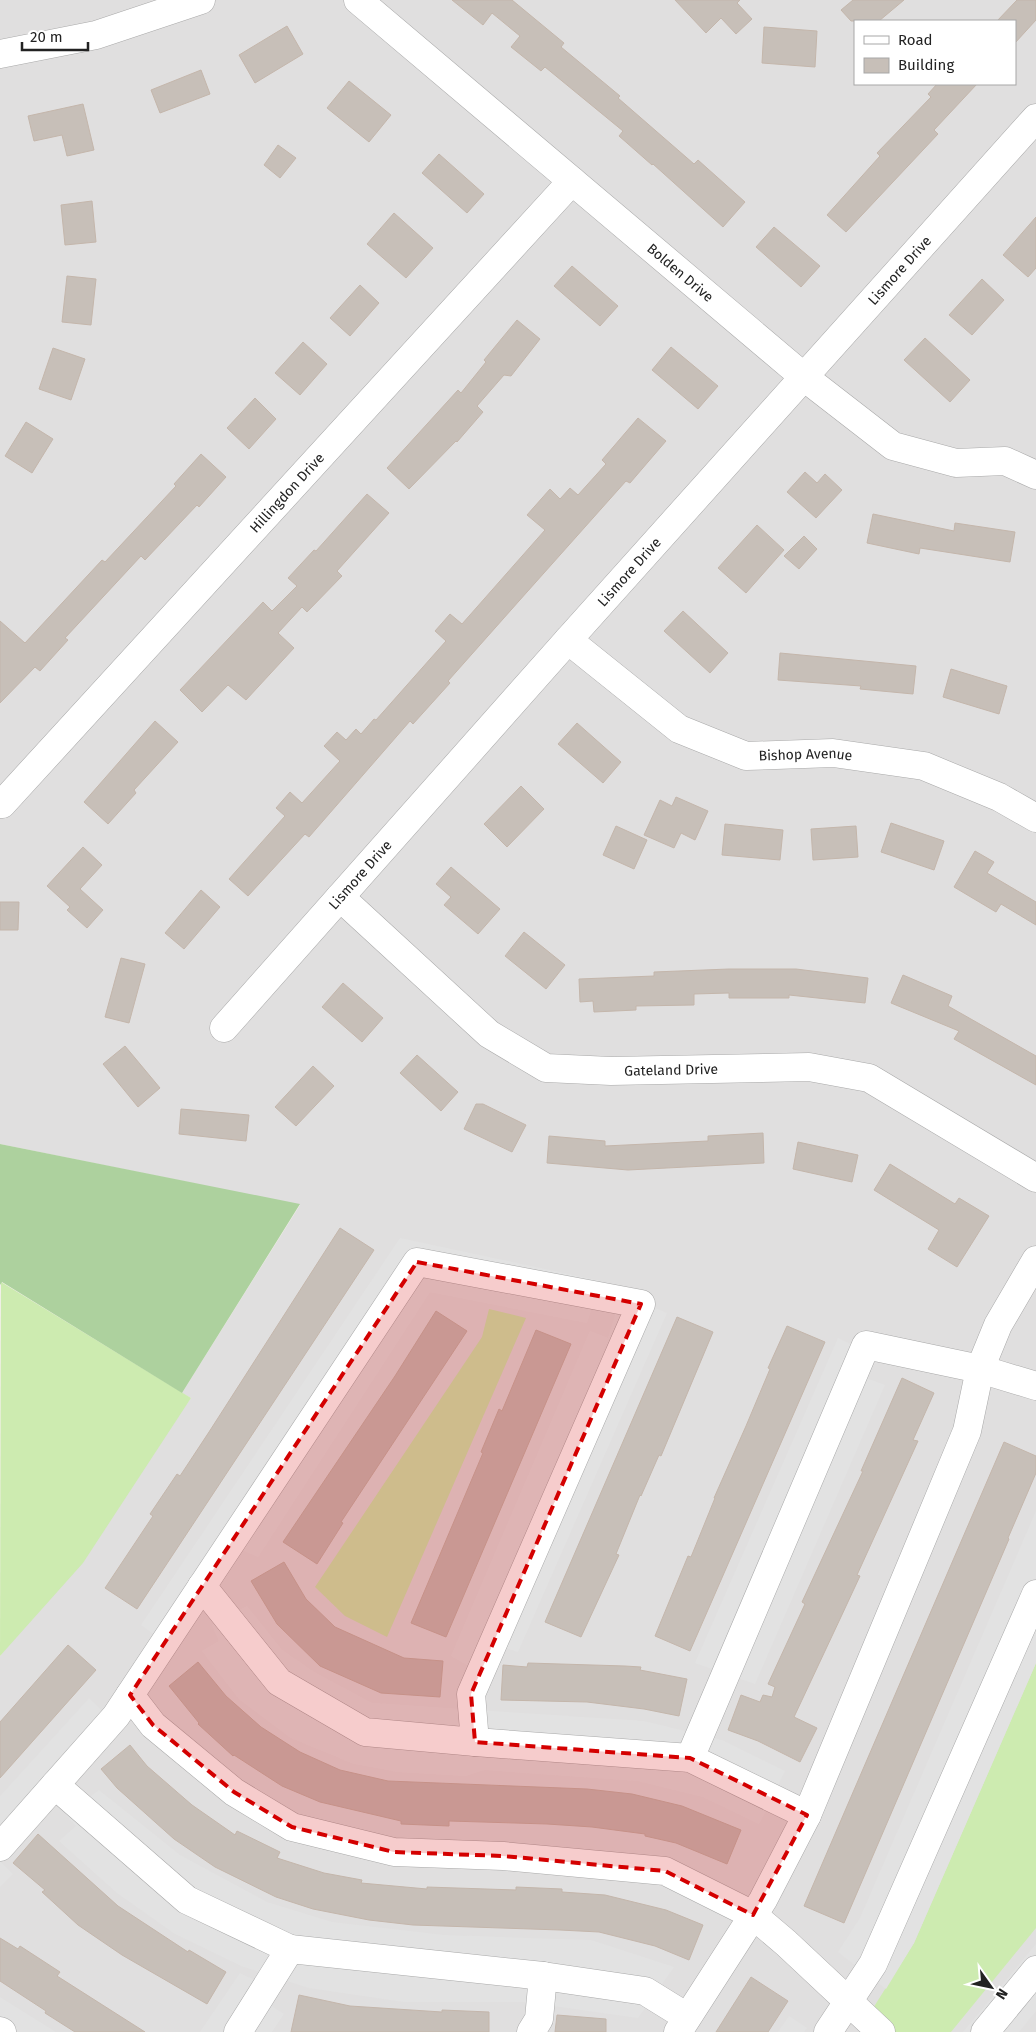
<svg xmlns="http://www.w3.org/2000/svg" width="1036" height="2032" font-family="'Fira Sans',sans-serif">
	<style>
		.residential { fill: #e0dfdf; fill-rule: evenodd }
		.grass { fill: #cdebb0 }
		.forest { fill: #add19e }
		.parking { fill: #e2e2e2 }
		.building { fill: #c7bfb8; stroke: #c4b6ab }
		.lines { fill: none; stroke-linecap: round; stroke-linejoin: round }
		.minor-casing { stroke: #a9a9a9; stroke-width: 29 }
		.minor { stroke: #fff; stroke-width: 28 }
		.marked { fill: #d40000; fill-opacity: 0.2; stroke: #d40000; stroke-width: 4; stroke-dasharray: 10 6; stroke-linejoin: round }
		.labels { text-anchor: middle; dominant-baseline: central; stroke-width: 4.5; stroke-linejoin: round; paint-order: stroke }
		.street-label { font-size: 14px; fill: #222; stroke: #fff }
	</style>
	<rect width="100%" height="100%" fill="#f2efe9"/>
	<path class="residential" d="M 0,0 L 1036,0 L 1036,2032 L 0,2032 L 0,1656 L 191,1398 L 182,1393 L 300,1205 L 0,1144 ZM 855,21 L 1015,21 L 1015,84 L 855,84 Z"/>
	<g class="grass">
		<path d="M 1,1282 L 191,1398 L 83,1563 L 0,1656 Z"/>
		<path d="M 489,1309 L 526,1318 L 387,1637 L 345,1616 L 315,1587 L 482,1337 Z"/>
		<path d="M 1036,1663 L 1036,1928 L 951,2032 L 892,2032 L 870,2013 L 914,1943 Z"/>
	</g>
	<path class="forest" d="M 0,1144 L 300,1204 L 182,1393 L 2,1282 L 0,1285 Z"/>
	<g class="parking">
		<path d="M 400,1238 L 601,1281 L 587,1323 L 430,1292 L 258,1557 L 240,1549 L 174,1649 L 141,1625 Z"/>
		<path d="M 622,1294 L 667,1313 L 518,1652 L 500,1646 L 485,1675 L 451,1656 L 590,1331 L 608,1338 Z"/>
		<path d="M 838,1338 L 855,1346 L 869,1379 L 885,1385 L 755,1684 L 695,1663 Z"/>
		<path d="M 1036,1511 L 1036,1663 L 914,1943 L 886,1989 L 838,1952 L 860,1918 Z"/>
		<path d="M 247,1606 L 282,1650 L 314,1672 L 372,1703 L 644,1721 L 722,1740 L 785,1771 L 759,1824 L 703,1797 L 638,1781 L 484,1770 L 466,1776 L 398,1772 L 354,1764 L 291,1738 L 239,1699 L 202,1651 L 219,1641 L 212,1625 Z"/>
		<path d="M 89,1698 L 120,1728 L 0,1861 L 13,1874 L 0,1887 L 0,1796 Z"/>
		<path d="M 99,1790 L 180,1855 L 267,1902 L 332,1922 L 444,1935 L 591,1940 L 674,1967 L 638,2018 L 525,2002 L 404,2002 L 309,1988 L 241,1966 L 175,1934 L 117,1893 L 59,1841 L 76,1826 L 66,1815 Z"/>
		<path d="M 1036,1944 L 1036,2011 L 1019,2032 L 963,2032 Z"/>
		<path d="M 240,1973 L 275,1990 L 268,2004 L 284,2014 L 272,2032 L 200,2032 Z"/>
		<path d="M 0,1997 L 56,2032 L 0,2032 Z"/>
		<path d="M 789,2016 L 807,2028 L 804,2032 L 778,2032 Z"/>
	</g>
	<g class="building">
		<path d="M 452,0 L 512,0 L 564,43 L 561,47 L 620,96 L 618,98 L 694,164 L 698,160 L 745,202 L 723,227 L 653,164 L 652,165 L 619,136 L 623,131 L 545,67 L 541,71 L 511,47 L 520,36 L 492,13 L 483,25 Z"/>
		<path d="M 675,0 L 740,0 L 737,3 L 752,19 L 736,34 L 721,18 L 706,33 Z"/>
		<path d="M 853,0 L 904,0 L 879,21 L 851,21 L 841,10 Z"/>
		<path d="M 1017,0 L 1036,0 L 1036,20 L 1015,43 L 1015,21 L 997,21 Z"/>
		<path d="M 287,26 L 303,54 L 255,83 L 239,55 Z"/>
		<path d="M 764,27 L 817,31 L 815,67 L 762,63 Z"/>
		<path d="M 201,70 L 210,94 L 160,113 L 151,90 Z"/>
		<path d="M 349,81 L 391,115 L 369,142 L 327,108 Z"/>
		<path d="M 937,84 L 977,84 L 934,130 L 938,134 L 846,232 L 827,215 L 880,156 L 877,153 L 931,97 L 928,94 Z"/>
		<path d="M 83,104 L 94,150 L 67,156 L 62,135 L 34,141 L 28,116 Z"/>
		<path d="M 278,145 L 296,158 L 280,178 L 264,165 Z"/>
		<path d="M 439,154 L 484,194 L 467,213 L 422,173 Z"/>
		<path d="M 92,201 L 96,242 L 65,245 L 61,205 Z"/>
		<path d="M 394,213 L 433,248 L 406,278 L 367,244 Z"/>
		<path d="M 1036,217 L 1036,268 L 1028,277 L 1003,255 Z"/>
		<path d="M 774,227 L 820,266 L 801,287 L 756,247 Z"/>
		<path d="M 572,266 L 618,306 L 600,326 L 554,286 Z"/>
		<path d="M 67,276 L 96,279 L 91,325 L 62,322 Z"/>
		<path d="M 982,279 L 1004,300 L 972,335 L 949,315 Z"/>
		<path d="M 360,285 L 379,303 L 350,336 L 330,318 Z"/>
		<path d="M 517,320 L 540,339 L 511,376 L 504,375 L 477,406 L 483,412 L 457,442 L 456,441 L 409,489 L 387,468 L 458,390 L 461,393 L 486,362 L 484,360 Z"/>
		<path d="M 925,338 L 970,380 L 950,402 L 904,360 Z"/>
		<path d="M 303,342 L 327,364 L 300,395 L 275,373 Z"/>
		<path d="M 671,347 L 718,386 L 698,409 L 652,370 Z"/>
		<path d="M 53,348 L 85,359 L 71,400 L 39,389 Z"/>
		<path d="M 255,398 L 276,419 L 249,449 L 227,428 Z"/>
		<path d="M 638,418 L 666,441 L 630,483 L 626,481 L 519,601 L 448,681 L 450,683 L 413,724 L 410,721 L 309,837 L 305,834 L 248,896 L 229,879 L 285,816 L 276,808 L 290,792 L 302,803 L 340,761 L 324,746 L 337,732 L 346,740 L 356,729 L 361,734 L 374,719 L 376,720 L 446,641 L 435,631 L 450,614 L 462,624 L 545,530 L 527,515 L 550,489 L 560,499 L 570,488 L 578,495 L 606,464 L 602,460 Z"/>
		<path d="M 26,422 L 53,439 L 32,473 L 5,456 Z"/>
		<path d="M 201,454 L 226,477 L 199,507 L 197,505 L 145,560 L 141,556 L 65,638 L 68,640 L 40,671 L 35,667 L 0,703 L 0,621 L 25,643 L 102,560 L 105,562 L 176,486 L 174,484 Z"/>
		<path d="M 805,472 L 817,483 L 825,474 L 842,490 L 816,518 L 787,492 Z"/>
		<path d="M 367,494 L 389,513 L 337,571 L 342,576 L 307,612 L 302,607 L 278,633 L 294,648 L 246,700 L 228,685 L 202,712 L 180,690 L 263,602 L 272,611 L 297,586 L 288,578 L 314,550 L 316,551 Z"/>
		<path d="M 873,514 L 954,531 L 955,523 L 1015,532 L 1010,562 L 920,548 L 919,554 L 867,543 Z"/>
		<path d="M 757,525 L 784,550 L 746,593 L 718,568 Z"/>
		<path d="M 804,536 L 817,549 L 799,569 L 784,556 Z"/>
		<path d="M 683,611 L 728,653 L 710,673 L 664,631 Z"/>
		<path d="M 780,653 L 916,666 L 913,694 L 860,689 L 861,686 L 778,680 Z"/>
		<path d="M 951,669 L 1007,686 L 999,714 L 943,697 Z"/>
		<path d="M 155,721 L 178,742 L 134,790 L 136,793 L 108,824 L 84,802 Z"/>
		<path d="M 577,723 L 621,762 L 603,783 L 558,744 Z"/>
		<path d="M 521,786 L 544,809 L 507,847 L 484,824 Z"/>
		<path d="M 676,797 L 708,811 L 695,840 L 681,833 L 674,848 L 644,835 L 660,800 L 672,806 Z"/>
		<path d="M 891,823 L 944,841 L 934,870 L 881,852 Z"/>
		<path d="M 725,824 L 783,830 L 780,860 L 722,855 Z"/>
		<path d="M 616,826 L 647,840 L 634,869 L 603,855 Z"/>
		<path d="M 856,826 L 858,857 L 813,860 L 811,829 Z"/>
		<path d="M 83,847 L 102,865 L 80,889 L 103,910 L 87,928 L 67,910 L 70,907 L 47,886 Z"/>
		<path d="M 975,851 L 994,862 L 987,873 L 1036,902 L 1036,925 L 1001,904 L 996,912 L 954,887 Z"/>
		<path d="M 451,867 L 500,909 L 478,934 L 444,905 L 451,897 L 436,884 Z"/>
		<path d="M 201,890 L 220,907 L 184,949 L 165,933 Z"/>
		<path d="M 0,902 L 19,902 L 18,930 L 0,930 Z"/>
		<path d="M 524,932 L 565,965 L 546,989 L 505,956 Z"/>
		<path d="M 121,958 L 145,964 L 129,1023 L 105,1017 Z"/>
		<path d="M 729,969 L 796,969 L 868,978 L 865,1003 L 789,995 L 789,998 L 729,998 L 729,993 L 694,994 L 694,1005 L 636,1006 L 636,1010 L 594,1012 L 593,1001 L 580,1002 L 579,979 L 654,976 L 654,972 Z"/>
		<path d="M 903,975 L 952,996 L 948,1006 L 1036,1056 L 1036,1085 L 954,1039 L 959,1031 L 891,1003 Z"/>
		<path d="M 343,983 L 383,1018 L 362,1042 L 322,1007 Z"/>
		<path d="M 125,1046 L 160,1088 L 138,1107 L 103,1064 Z"/>
		<path d="M 417,1055 L 458,1092 L 441,1111 L 400,1073 Z"/>
		<path d="M 313,1066 L 334,1086 L 296,1126 L 275,1107 Z"/>
		<path d="M 476,1104 L 483,1104 L 526,1125 L 512,1152 L 464,1129 Z"/>
		<path d="M 181,1109 L 249,1115 L 246,1141 L 179,1134 Z"/>
		<path d="M 763,1133 L 764,1163 L 628,1170 L 547,1163 L 549,1136 L 605,1141 L 605,1146 L 708,1141 L 708,1136 Z"/>
		<path d="M 798,1142 L 858,1155 L 852,1182 L 793,1169 Z"/>
		<path d="M 890,1164 L 955,1204 L 959,1198 L 989,1216 L 957,1267 L 928,1249 L 939,1230 L 874,1190 Z"/>
		<path d="M 340,1228 L 374,1250 L 137,1609 L 105,1588 L 153,1516 L 150,1514 L 177,1474 L 180,1476 L 209,1432 Z"/>
		<path d="M 436,1311 L 467,1331 L 341,1522 L 343,1523 L 317,1564 L 283,1542 L 395,1376 Z"/>
		<path d="M 677,1317 L 713,1332 L 661,1456 L 659,1455 L 641,1496 L 640,1495 L 616,1554 L 619,1555 L 581,1637 L 545,1622 Z"/>
		<path d="M 787,1326 L 825,1342 L 690,1651 L 655,1636 L 688,1556 L 691,1557 L 715,1498 L 714,1498 L 746,1426 L 770,1369 L 768,1368 Z"/>
		<path d="M 536,1330 L 571,1344 L 446,1637 L 411,1623 L 483,1453 L 481,1452 L 499,1409 L 502,1411 Z"/>
		<path d="M 902,1378 L 934,1393 L 913,1440 L 918,1441 L 857,1575 L 860,1576 L 840,1619 L 794,1717 L 817,1728 L 800,1762 L 758,1741 L 728,1730 L 741,1695 L 760,1702 L 763,1695 L 772,1697 L 775,1687 L 768,1684 L 805,1604 L 802,1602 L 822,1559 L 863,1471 L 861,1471 Z"/>
		<path d="M 1004,1442 L 1036,1456 L 1036,1473 L 1008,1538 L 1009,1539 L 844,1923 L 804,1906 Z"/>
		<path d="M 284,1562 L 306,1599 L 335,1627 L 404,1658 L 443,1661 L 440,1697 L 381,1693 L 320,1666 L 277,1624 L 251,1581 Z"/>
		<path d="M 68,1645 L 96,1670 L 0,1778 L 0,1722 Z"/>
		<path d="M 198,1662 L 226,1696 L 261,1727 L 300,1752 L 340,1770 L 388,1781 L 587,1789 L 632,1794 L 682,1806 L 741,1830 L 727,1864 L 676,1843 L 645,1836 L 645,1834 L 592,1827 L 547,1824 L 449,1821 L 449,1826 L 401,1824 L 401,1821 L 320,1802 L 282,1786 L 234,1755 L 233,1756 L 198,1724 L 199,1723 L 169,1686 Z"/>
		<path d="M 528,1663 L 625,1666 L 641,1667 L 640,1670 L 687,1679 L 679,1716 L 644,1709 L 587,1702 L 501,1700 L 503,1665 L 527,1667 Z"/>
		<path d="M 130,1745 L 147,1766 L 192,1805 L 235,1835 L 237,1831 L 280,1852 L 277,1858 L 324,1873 L 362,1880 L 361,1883 L 427,1889 L 427,1887 L 516,1890 L 516,1887 L 562,1889 L 562,1892 L 605,1895 L 666,1910 L 703,1925 L 689,1960 L 655,1946 L 599,1932 L 560,1930 L 413,1925 L 369,1920 L 313,1909 L 276,1897 L 215,1867 L 174,1839 L 117,1788 L 101,1769 Z"/>
		<path d="M 38,1834 L 118,1906 L 188,1952 L 189,1950 L 226,1972 L 207,2004 L 122,1955 L 78,1925 L 42,1892 L 45,1890 L 13,1863 Z"/>
		<path d="M 0,1938 L 18,1949 L 20,1946 L 60,1972 L 57,1976 L 145,2032 L 75,2032 L 45,2013 L 46,2011 L 0,1981 Z"/>
		<path d="M 751,1977 L 788,2001 L 768,2032 L 716,2032 Z"/>
		<path d="M 299,1995 L 350,2006 L 442,2012 L 442,2010 L 489,2012 L 489,2032 L 291,2032 Z"/>
		<path d="M 557,2015 L 606,2019 L 606,2032 L 555,2032 Z"/>
	</g>
	<g class="lines">
		<defs>
			<g id="minor">
				<path id="s1" d="M 358,0 L 804,377 L 893,446 L 956,463 L 1005,461 L 1036,475"/>
				<path d="M 0,54 L 96,35 L 201,0"/>
				<path id="s2" d="M 568,640 L 679,729 L 746,756 L 833,753 L 924,766 L 999,797 L 1036,818"/>
				<path id="s3" d="M 2,804 L 572,181"/>
				<path id="s4" d="M 340,897 L 489,1034 L 546,1068 L 611,1071 L 809,1067 L 869,1078 L 1036,1178"/>
				<path id="s5" d="M 224,1028 L 568,640 L 1036,118"/>
				<path d="M 202,1586 L 279,1682 L 365,1732 L 475,1742"/>
				<path d="M 130,1695 L 153,1725 L 234,1792 L 292,1827 L 394,1852 L 503,1856 L 665,1871 L 753,1915 L 786,1943 L 881,2032"/>
				<path d="M 690,1758 L 866,1345 L 980,1369 L 1036,1386"/>
				<path d="M 55,1785 L 187,1900 L 290,1949"/>
				<path d="M 0,1847 L 116,1716 L 417,1262 L 641,1304 L 471,1694 L 475,1742 L 690,1758 L 807,1815 L 967,1431 L 980,1369 L 998,1325 L 1036,1260"/>
				<path d="M 543,1976 L 645,1991 L 687,2017"/>
				<path d="M 0,2031 L 2,2032"/>
				<path d="M 238,2032 L 290,1949 L 543,1976 L 539,2019 L 531,2032"/>
				<path d="M 678,2032 L 763,1900 L 807,1815"/>
				<path d="M 828,2032 L 873,1964 L 1036,1594"/>
				<path d="M 985,2032 L 1036,1970"/>
			</g>
		</defs>
		<use href="#minor" class="minor-casing"/>
		<use href="#minor" class="minor"/>
	</g>
	<path class="marked" d="M 417,1262 L 641,1304 L 471,1694 L 475,1742 L 690,1758 L 807,1815 L 753,1915 L 665,1871 L 503,1856 L 394,1852 L 292,1827 L 234,1792 L 153,1725 L 130,1695 Z"/>
	<g class="labels">
		<g class="street-label">
			<text stroke="none"><textPath href="#s5" startOffset="1015">Lismore Drive</textPath></text>
			<text stroke="none"><textPath href="#s1" startOffset="422">Bolden Drive</textPath></text>
			<text stroke="none"><textPath href="#s3" startOffset="422">Hillingdon Drive</textPath></text>
			<text stroke="none"><textPath href="#s5" startOffset="610">Lismore Drive</textPath></text>
			<text stroke="none"><textPath href="#s2" startOffset="274">Bishop Avenue</textPath></text>
			<text stroke="none"><textPath href="#s5" startOffset="205">Lismore Drive</textPath></text>
			<text stroke="none"><textPath href="#s4" startOffset="394">Gateland Drive</textPath></text>
		</g>
	</g>
	<rect x="854" y="20" width="162" height="65" fill="#ffffff" stroke="#a7a7a7"/>
	<rect x="864" y="36" width="25" height="8" fill="#ffffff" stroke="#a7a7a7"/>
	<text x="898" y="45" font-size="15" fill="#222222">Road</text>
	<rect x="864" y="58" width="25" height="15" fill="#c7bfb8" stroke="#a7a7a7"/>
	<text x="898" y="70" font-size="15" fill="#222222">Building</text>
	<g transform="translate(991 1987) rotate(123)" stroke="#ffffff" stroke-width="4" paint-order="stroke">
	<path d="M0-4L9 19L0 12L-9 19Z" fill="#222222"/>
	<text y="-8" font-size="14" font-weight="bold" text-anchor="middle" fill="#222222">N</text>
	</g>
	<path d="M22 42v8h66v-8" fill="none" stroke="#222222" stroke-width="2.5"/>
	<text x="30" y="42" font-size="15" fill="#222222" stroke="#ffffff" stroke-width="4" paint-order="stroke">20 m</text>
</svg>
